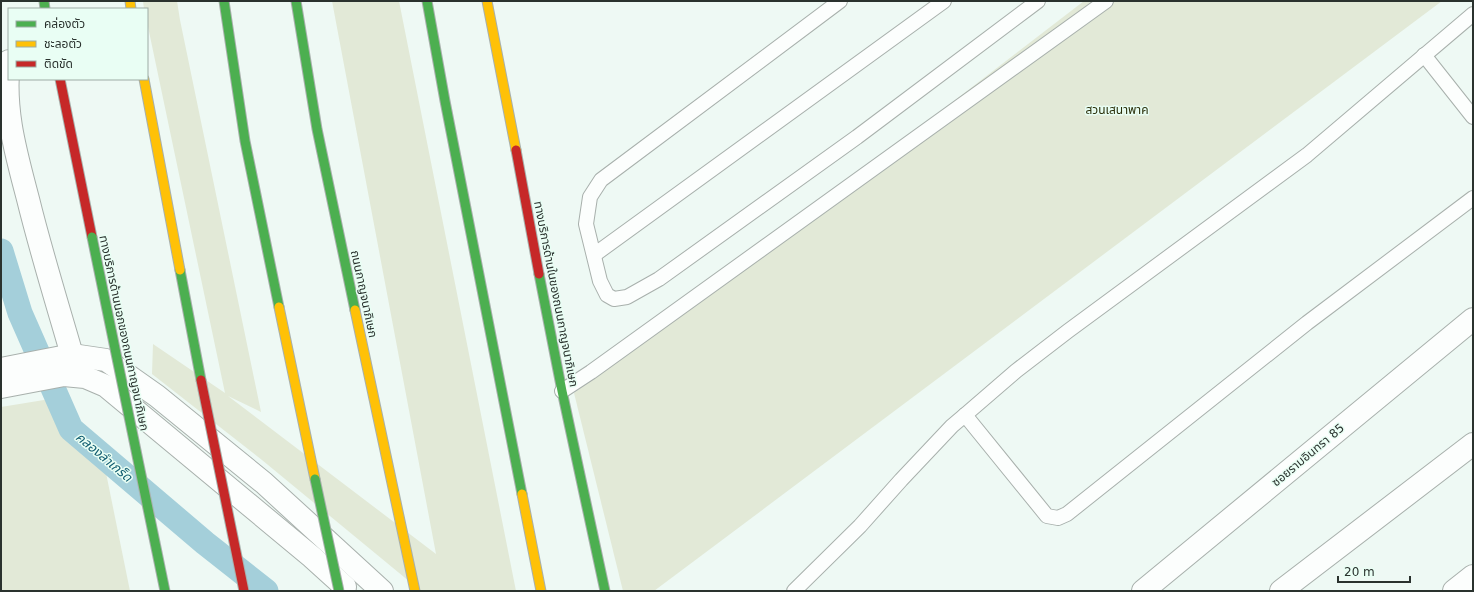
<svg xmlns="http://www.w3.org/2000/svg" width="1474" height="592" font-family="'DejaVu Sans','Noto Sans Thai',sans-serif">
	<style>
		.green { fill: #e2e9d7 }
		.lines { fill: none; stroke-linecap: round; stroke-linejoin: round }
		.canal { stroke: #a4cfda; stroke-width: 25 }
		.lane-casing { stroke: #a8b0ac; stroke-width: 16 }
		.street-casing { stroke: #a8b0ac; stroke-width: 24 }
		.fast-casing { stroke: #a8b0ac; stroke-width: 11 }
		.slow-casing { stroke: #a8b0ac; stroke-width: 11 }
		.jam-casing { stroke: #a8b0ac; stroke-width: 11 }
		.lane { stroke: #fcfefd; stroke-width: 14 }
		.street { stroke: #fcfefd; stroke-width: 22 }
		.fast { stroke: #4caf50; stroke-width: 9 }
		.slow { stroke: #ffc107; stroke-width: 9 }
		.jam { stroke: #c62828; stroke-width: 9 }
		.fast-bridge-casing { stroke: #a8b0ac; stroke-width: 11; stroke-linecap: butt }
		.jam-bridge-casing { stroke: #a8b0ac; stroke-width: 11; stroke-linecap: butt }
		.fast-bridge { stroke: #4caf50; stroke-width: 9 }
		.jam-bridge { stroke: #c62828; stroke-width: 9 }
		.labels { text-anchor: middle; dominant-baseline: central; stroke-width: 3; stroke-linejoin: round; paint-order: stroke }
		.park-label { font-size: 12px; fill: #292d07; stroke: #e9fef4 }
		.street-label { font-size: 12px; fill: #2a322e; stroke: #e9fef4 }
		.water-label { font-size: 13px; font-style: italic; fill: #0e5b6f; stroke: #e9fef4 }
	</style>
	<rect width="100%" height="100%" fill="#eef9f4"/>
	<g class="green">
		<path d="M 143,1 L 177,1 L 180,20 L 261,412 L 228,396 L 436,554 L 332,1 L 399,1 L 516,591 L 421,591 L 262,460 L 152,374 L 153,344 L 225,393 L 147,22 L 147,9 L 144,9 Z"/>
		<path d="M 1084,1 L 1442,1 L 654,591 L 623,591 L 574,393 Z"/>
		<path d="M 50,399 L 68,439 L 105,468 L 130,591 L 1,591 L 1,407 Z"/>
	</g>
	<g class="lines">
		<path class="canal" d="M 1,251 L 20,313 L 71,429 L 205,543 L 266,591"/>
		<defs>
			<g id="lane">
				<path d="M 840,1 L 601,180 L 590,197 L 586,224 L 600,281 L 607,295 L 614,299 L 627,297 L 659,279 L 857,137 L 1038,1"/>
				<path d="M 1424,55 L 1473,117"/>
				<path d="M 594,255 L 944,1"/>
				<path d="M 562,391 L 591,372 L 1106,1"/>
				<path d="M 965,415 L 1047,516 L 1058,518 L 1067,514 L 1307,323 L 1473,198"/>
				<path d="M 794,591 L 860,526 L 901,480 L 952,426 L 965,415 L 1016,371 L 1068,331 L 1307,155 L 1473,14"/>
			</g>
			<g id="street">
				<path d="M 9,61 C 3,110 16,153 28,199 C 41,252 57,303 72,355"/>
				<path d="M 1,369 L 72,355 L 106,360 L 157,396 L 264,483 L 382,591"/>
				<path d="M 1,387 L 64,375 L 85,377 L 106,386 L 312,557 L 345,587"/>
				<path d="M 1143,591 L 1473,319"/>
				<path d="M 1281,591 L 1473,444"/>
				<path d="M 1454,591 L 1473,576"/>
			</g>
			<g id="fast">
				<path d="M 44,1 L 45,9"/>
				<path d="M 224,1 L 245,141 L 279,307"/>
				<path d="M 296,1 L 317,129 L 355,310"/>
				<path d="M 427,1 L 445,101 L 522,494"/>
				<path d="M 180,270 L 201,380"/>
				<path d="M 539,274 L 562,391 L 605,591"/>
			</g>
			<g id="slow">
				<path d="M 130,1 L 131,9"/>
				<path d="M 487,1 L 516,150"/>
				<path d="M 144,79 L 180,270"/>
				<path d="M 279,307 L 315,479"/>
				<path d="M 355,310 L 415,591"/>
				<path d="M 522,494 L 541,591"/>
			</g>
			<g id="jam">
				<path d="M 60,79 L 92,237"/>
				<path d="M 516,150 L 539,274"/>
			</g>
		</defs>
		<use href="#lane" class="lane-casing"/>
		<use href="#street" class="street-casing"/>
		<use href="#fast" class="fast-casing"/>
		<use href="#slow" class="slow-casing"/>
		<use href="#jam" class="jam-casing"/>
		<use href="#lane" class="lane"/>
		<use href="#street" class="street"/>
		<use href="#fast" class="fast"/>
		<use href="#slow" class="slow"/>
		<use href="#jam" class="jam"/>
		<defs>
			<g id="fast-bridge">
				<path d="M 92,237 L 165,591"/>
				<path d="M 315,479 L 339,591"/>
			</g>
			<path id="jam-bridge" d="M 201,380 L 244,591"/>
		</defs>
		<use href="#fast-bridge" class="fast-bridge-casing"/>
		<use href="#jam-bridge" class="jam-bridge-casing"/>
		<use href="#fast-bridge" class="fast-bridge"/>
		<use href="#jam-bridge" class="jam-bridge"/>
	</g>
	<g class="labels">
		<g class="park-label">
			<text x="1117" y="110">สวนเสนาพาค</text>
		</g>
		<g class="street-label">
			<text transform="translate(364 294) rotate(78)">ถนนกาญจนาภิเษก</text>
			<text transform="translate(556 294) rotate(79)">ทางบริการด้านในของถนนกาญจนาภิเษก</text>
			<text transform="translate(124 333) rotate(78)">ทางบริการด้านนอกของถนนกาญจนาภิเษก</text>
			<text transform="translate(1308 455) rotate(-40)">ซอยรามอินทรา 85</text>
		</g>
		<g class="water-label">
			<text transform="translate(104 457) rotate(40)">คลองลำเกร็ด</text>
		</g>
	</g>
	<rect width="1474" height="592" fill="none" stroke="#2a322e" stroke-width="4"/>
	<rect x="8" y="8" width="140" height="72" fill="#e9fef4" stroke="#9daca5"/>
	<rect x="16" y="21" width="20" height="6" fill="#4caf50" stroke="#9daca5"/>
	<text x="44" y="28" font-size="12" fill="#2a322e">คล่องตัว</text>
	<rect x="16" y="41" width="20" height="6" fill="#ffc107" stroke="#9daca5"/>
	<text x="44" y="48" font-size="12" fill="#2a322e">ชะลอตัว</text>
	<rect x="16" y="61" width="20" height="6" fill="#c62828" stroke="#9daca5"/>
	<text x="44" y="68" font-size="12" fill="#2a322e">ติดขัด</text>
	<path d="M1338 576v6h72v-6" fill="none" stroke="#2a322e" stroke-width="2"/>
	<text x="1344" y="576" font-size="12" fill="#2a322e" stroke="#e9fef4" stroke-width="3" paint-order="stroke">20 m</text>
</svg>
